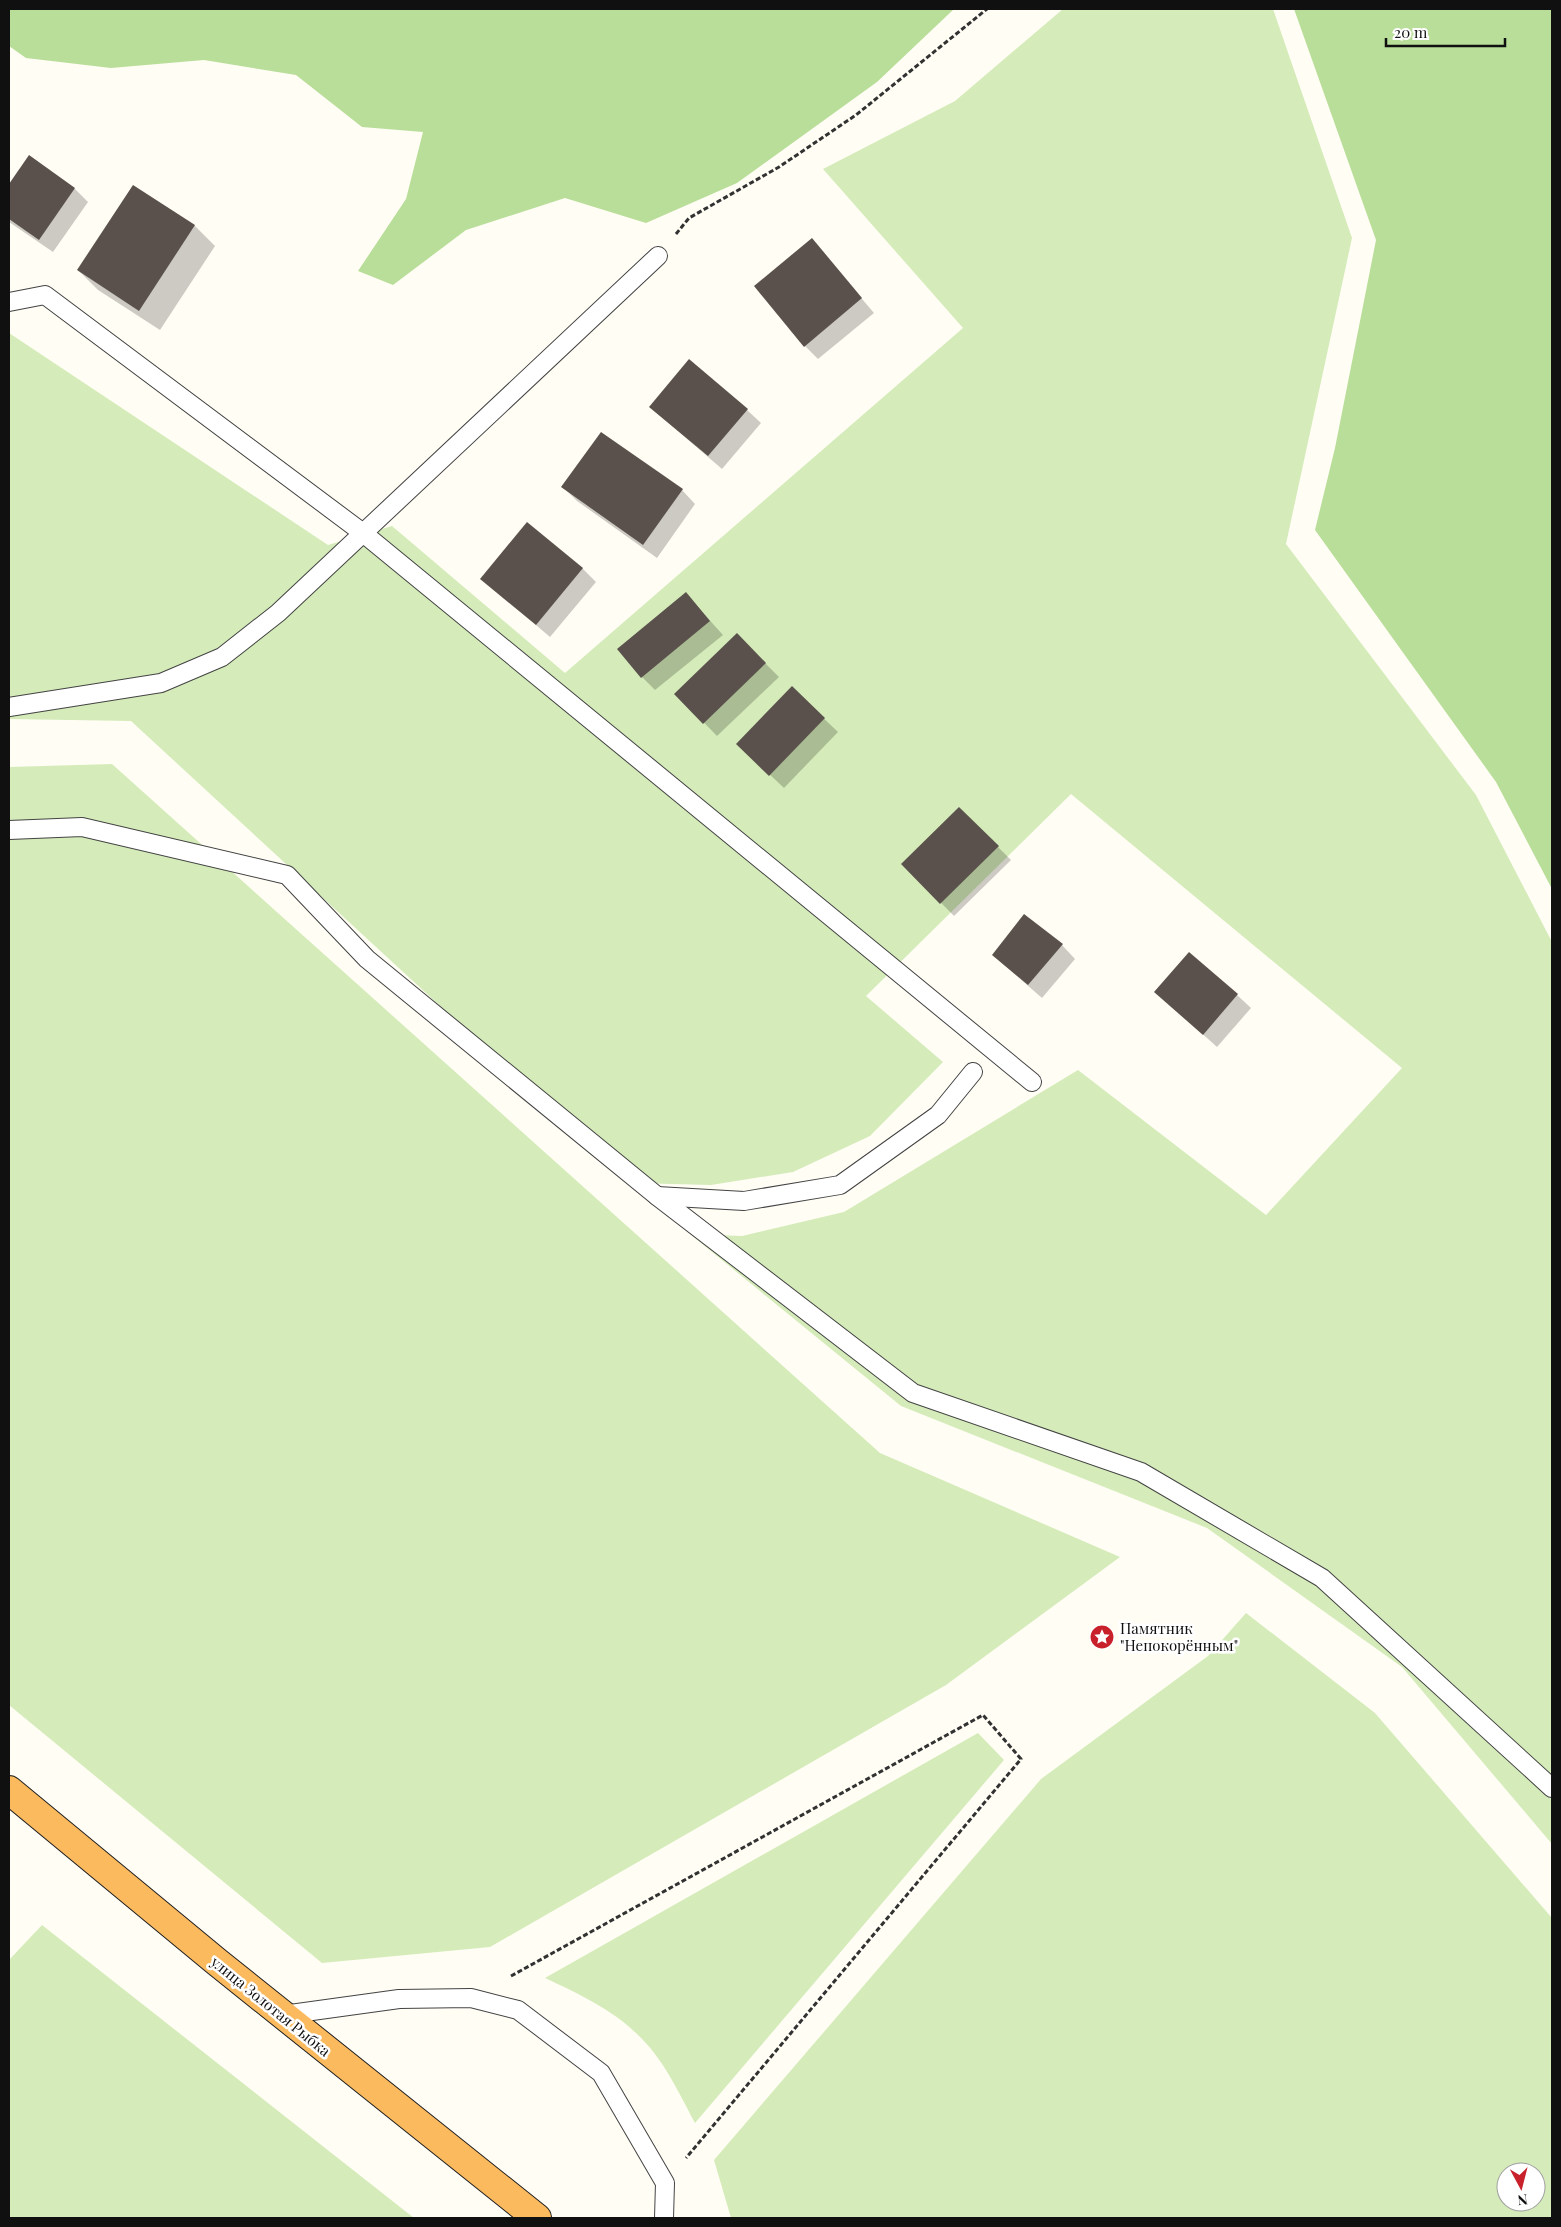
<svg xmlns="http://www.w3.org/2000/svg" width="1561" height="2227" font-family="'Playfair Display',serif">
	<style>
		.green { fill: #d5ecba; fill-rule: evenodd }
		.forest { fill: #b9de99 }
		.shadow { fill: #0003 }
		.building { fill: #5a514c }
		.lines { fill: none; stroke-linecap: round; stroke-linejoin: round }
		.service-casing { stroke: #434343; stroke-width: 20 }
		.trunk-casing { stroke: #212121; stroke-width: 30 }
		.path { stroke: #323232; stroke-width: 3; stroke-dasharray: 5 2.5; stroke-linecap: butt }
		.service { stroke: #fff; stroke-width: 18 }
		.trunk { stroke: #fcba5e; stroke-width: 28 }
		.labels { text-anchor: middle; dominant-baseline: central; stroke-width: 5; stroke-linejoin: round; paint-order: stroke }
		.poi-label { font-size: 15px; fill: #101010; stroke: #fff; text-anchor: start }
		.street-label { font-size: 15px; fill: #101010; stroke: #fff }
	</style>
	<rect width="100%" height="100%" fill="#fffdf4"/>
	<g class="green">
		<path d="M 1063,9 L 1273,9 L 1352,238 L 1286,544 L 1476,795 L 1552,942 L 1552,1844 L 1402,1667 L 1207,1528 L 901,1406 L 690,1234 L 742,1236 L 844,1212 L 1078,1070 L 1266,1215 L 1402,1068 L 1071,794 L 866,996 L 943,1062 L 870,1136 L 793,1172 L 711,1185 L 632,1183 L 131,721 L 9,719 L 9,333 L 328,545 L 392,526 L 565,673 L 963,328 L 823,169 L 955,101 Z"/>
		<path d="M 112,764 L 880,1453 L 1120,1557 L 946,1685 L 490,1947 L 322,1963 L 9,1705 L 9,767 Z"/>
		<path d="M 1246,1613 L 1375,1713 L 1552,1918 L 1552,2218 L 731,2218 L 714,2160 L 1041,1779 L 1208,1656 ZM 1506,2172 L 1536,2172 L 1536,2202 L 1506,2202 Z"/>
		<path d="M 978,1733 L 1004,1760 L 695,2123 C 680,2095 665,2062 642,2039 C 616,2011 579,1994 545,1978 Z"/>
		<path d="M 42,1925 L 414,2218 L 9,2218 L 9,1960 Z"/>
	</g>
	<g class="forest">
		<path d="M 9,9 L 954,9 L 877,82 L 737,183 L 646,223 L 565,198 L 466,230 L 393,285 L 358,271 L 406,199 L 423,132 L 362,127 L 296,75 L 204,60 L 111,68 L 26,58 L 9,46 Z"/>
		<path d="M 1294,9 L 1552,9 L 1552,889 L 1496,782 L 1315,530 L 1335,448 L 1376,240 Z"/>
	</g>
	<g class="shadow">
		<path d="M 29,157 L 75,189 L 88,202 L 53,252 L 9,222 L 9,186 Z"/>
		<path d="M 133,186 L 195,226 L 215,246 L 160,330 L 98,290 L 78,270 Z"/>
		<path d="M 812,240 L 874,313 L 818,359 L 805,346 Z"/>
		<path d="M 650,407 L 747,410 L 761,423 L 722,469 Z"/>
		<path d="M 563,487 L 682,490 L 695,504 L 657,558 L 577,501 Z"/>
		<path d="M 582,568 L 596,582 L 550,637 L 482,579 Z"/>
		<path d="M 686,594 L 723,635 L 655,690 L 642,677 Z"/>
		<path d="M 737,635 L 779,677 L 717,736 L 676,694 Z"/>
		<path d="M 792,688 L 838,732 L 784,788 L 751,757 Z"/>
		<path d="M 959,808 L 1011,860 L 954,916 L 903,864 Z"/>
		<path d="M 1062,945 L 1075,959 L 1042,998 L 993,955 Z"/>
		<path d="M 1156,992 L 1237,995 L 1251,1008 L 1217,1047 Z"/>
	</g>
	<g class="building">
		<path d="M 29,155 L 75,188 L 39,240 L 9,219 L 9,184 Z"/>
		<path d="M 133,185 L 195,225 L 139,311 L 77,270 Z"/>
		<path d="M 812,238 L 862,298 L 804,347 L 754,286 Z"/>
		<path d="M 689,359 L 748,409 L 708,456 L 649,407 Z"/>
		<path d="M 601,432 L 683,489 L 643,545 L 561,487 Z"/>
		<path d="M 527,522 L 583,568 L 536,625 L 480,579 Z"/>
		<path d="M 686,592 L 710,621 L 641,678 L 617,649 Z"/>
		<path d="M 737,633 L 766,663 L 703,724 L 674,694 Z"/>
		<path d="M 792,686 L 825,718 L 769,776 L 736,744 Z"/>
		<path d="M 959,807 L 999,846 L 940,904 L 901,864 Z"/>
		<path d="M 1024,914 L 1063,944 L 1028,985 L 992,955 Z"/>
		<path d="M 1189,952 L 1238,994 L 1203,1035 L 1154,992 Z"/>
	</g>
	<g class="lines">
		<defs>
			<g id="service">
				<path d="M 9,302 L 45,295 L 363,533 L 1032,1082"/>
				<path d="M 9,707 L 161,683 L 222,657 L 278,613 L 658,256"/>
				<path d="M 9,830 L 82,827 L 287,875 L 367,959 L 657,1196 L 913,1393 L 1141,1472 L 1322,1578 L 1552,1788"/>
				<path d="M 657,1196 L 744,1201 L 840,1185 L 938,1115 L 973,1072"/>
				<path d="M 283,2015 L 399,1999 L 471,1998 L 518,2010 L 601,2073 L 665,2183 L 664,2218"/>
			</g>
			<path id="trunk" d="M 9,1790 L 217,1962 L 537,2218"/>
		</defs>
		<use href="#service" class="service-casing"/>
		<use href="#trunk" class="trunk-casing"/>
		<g class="path">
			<path d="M 676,234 L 689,218 L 779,167 L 856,115 L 987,9"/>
			<path d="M 511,1976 L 983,1715 L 1021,1759 L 686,2158"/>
		</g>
		<use href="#service" class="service"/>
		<use href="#trunk" class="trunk"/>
	</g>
	<defs>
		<symbol id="sight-disc" viewBox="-11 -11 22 22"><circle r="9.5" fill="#c8212c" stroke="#fff"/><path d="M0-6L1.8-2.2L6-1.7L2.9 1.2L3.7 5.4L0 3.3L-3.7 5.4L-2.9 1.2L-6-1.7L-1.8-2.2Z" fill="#fff"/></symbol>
	</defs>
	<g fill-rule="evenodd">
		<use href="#sight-disc" x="1088" y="1623" width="28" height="28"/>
	</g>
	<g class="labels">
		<g class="poi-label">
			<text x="1120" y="1628">Памятник<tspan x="1120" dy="17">"Непокорённым"</tspan></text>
		</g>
		<g class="street-label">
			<text transform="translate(271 2006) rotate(39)">улица Золотая Рыбка</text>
		</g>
	</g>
	<rect width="1561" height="2227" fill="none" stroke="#101010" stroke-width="20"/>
	<g transform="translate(1521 2187) rotate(173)"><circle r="24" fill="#ffffff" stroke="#9f9f9f"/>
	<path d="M0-4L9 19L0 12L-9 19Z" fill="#c8212c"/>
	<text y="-8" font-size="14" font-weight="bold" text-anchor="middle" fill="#101010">N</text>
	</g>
	<path d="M1386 38v8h119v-8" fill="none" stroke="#101010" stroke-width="2.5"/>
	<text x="1394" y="38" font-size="15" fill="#101010" stroke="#ffffff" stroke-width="4" paint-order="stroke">20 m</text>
</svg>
